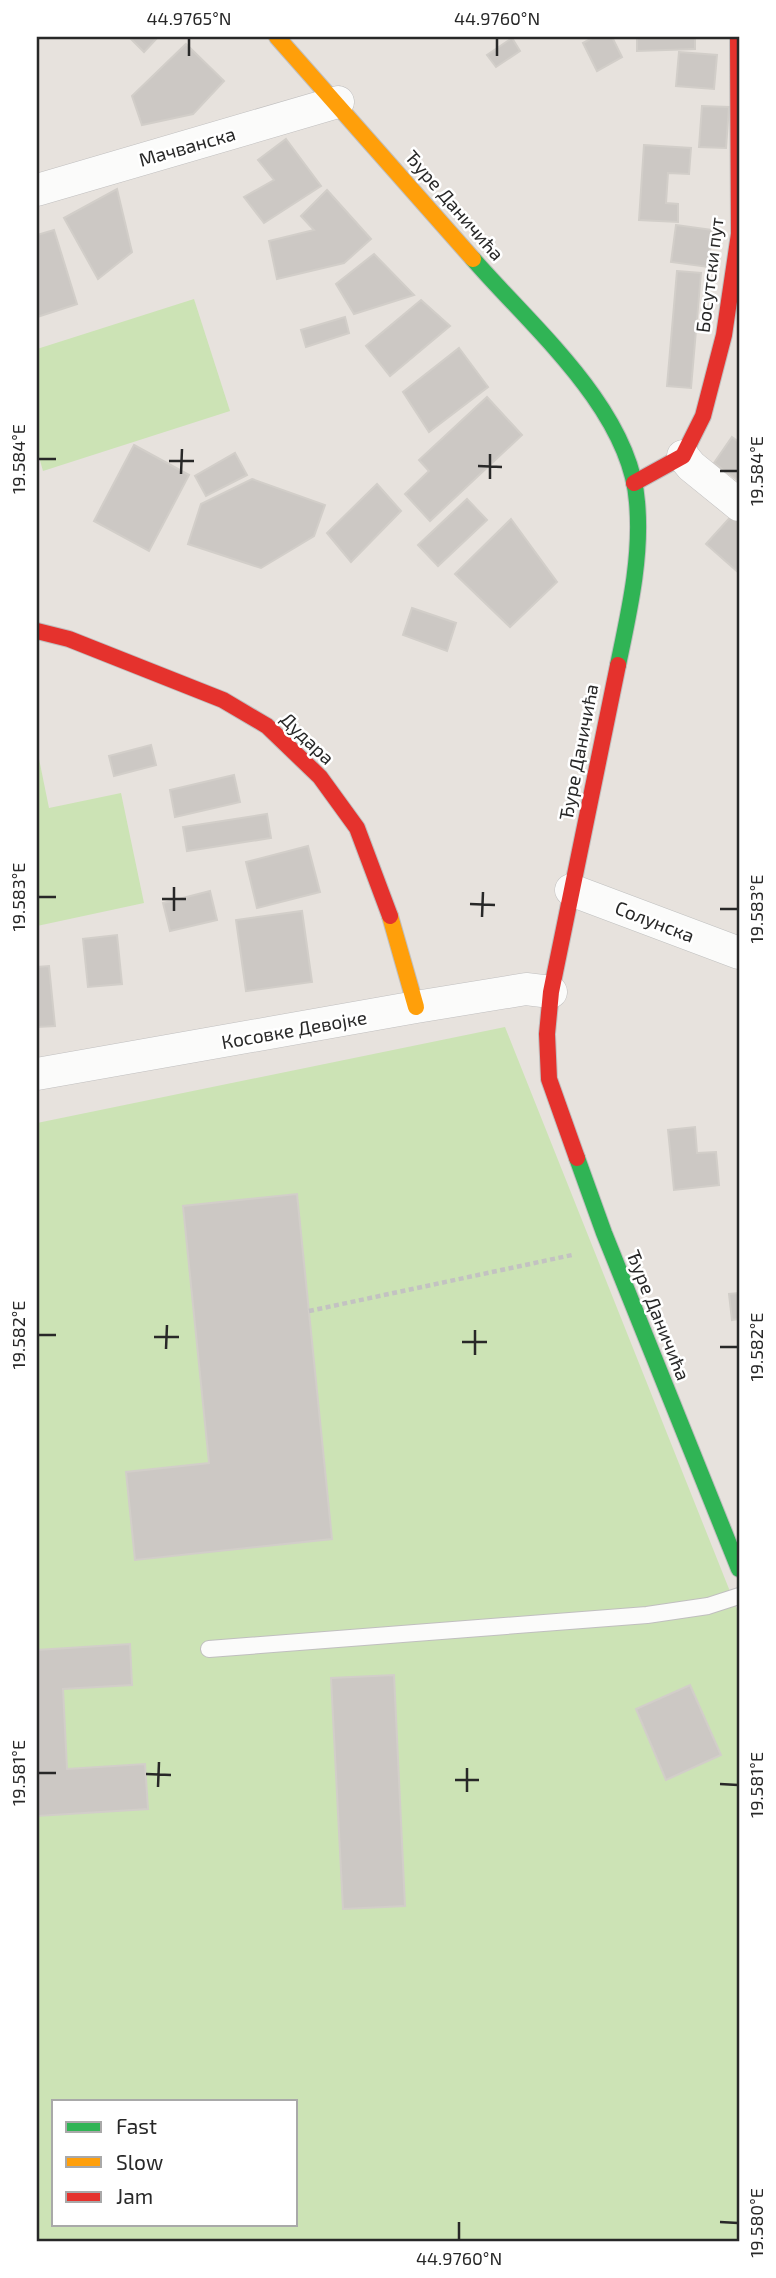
<svg xmlns="http://www.w3.org/2000/svg" width="776" height="2278" font-family="'Exo 2',sans-serif">
	<style>
		.green { fill: #cce3b5; fill-rule: evenodd }
		.building { fill: #ccc8c4; stroke: #d2cec9; stroke-width: 2 }
		.lines { fill: none; stroke-linecap: round; stroke-linejoin: round }
		.lane-casing { stroke: #c0bfbf; stroke-width: 18 }
		.street-casing { stroke: #c0bfbf; stroke-width: 33 }
		.fast-casing { stroke: #c0bfbf; stroke-width: 18 }
		.slow-casing { stroke: #c0bfbf; stroke-width: 18 }
		.jam-casing { stroke: #c0bfbf; stroke-width: 18 }
		.path { stroke: #c3c2c2; stroke-width: 4.5; stroke-dasharray: 5 3.5; stroke-linecap: butt }
		.lane { stroke: #fbfbfa; stroke-width: 16 }
		.street { stroke: #fbfbfa; stroke-width: 32 }
		.fast { stroke: #30b455; stroke-width: 16 }
		.slow { stroke: #ff9f0a; stroke-width: 16 }
		.jam { stroke: #e5322d; stroke-width: 16 }
		.ticks { fill: none; stroke: #282828; stroke-width: 2.5 }
		.labels { text-anchor: middle; dominant-baseline: central; stroke-width: 5; stroke-linejoin: round; paint-order: stroke }
		.street-label { font-size: 19px; fill: #282828; stroke: #fff }
		.neatline { fill: none; stroke: #282828; stroke-width: 2.5 }
		.ticks-label { font-size: 18px; text-anchor: middle; fill: #282828 }
	</style>
	<rect width="100%" height="100%" fill="#e7e2dd"/>
	<g class="green">
		<path d="M 194,299 L 230,411 L 43,471 L 37,450 L 37,349 Z"/>
		<path d="M 37,749 L 49,808 L 121,793 L 144,903 L 37,926 Z"/>
		<path d="M 505,1027 L 739,1614 L 739,2241 L 37,2241 L 37,1123 ZM 54,2101 L 296,2101 L 296,2224 L 54,2224 Z"/>
	</g>
	<g class="building">
		<path d="M 129,37 L 158,37 L 144,52 Z"/>
		<path d="M 594,37 L 612,37 L 622,57 L 597,71 L 583,43 Z"/>
		<path d="M 637,37 L 695,37 L 695,49 L 637,51 Z"/>
		<path d="M 512,38 L 520,51 L 496,67 L 487,55 Z"/>
		<path d="M 186,44 L 224,81 L 193,114 L 142,125 L 132,96 Z"/>
		<path d="M 679,52 L 717,55 L 714,89 L 676,86 Z"/>
		<path d="M 702,106 L 729,107 L 726,148 L 699,147 Z"/>
		<path d="M 286,139 L 321,186 L 264,223 L 244,197 L 274,180 L 258,160 Z"/>
		<path d="M 644,145 L 691,148 L 689,174 L 668,173 L 666,203 L 678,204 L 678,222 L 639,220 Z"/>
		<path d="M 117,189 L 132,252 L 98,279 L 64,218 Z"/>
		<path d="M 327,190 L 371,239 L 344,263 L 277,279 L 269,241 L 314,230 L 301,216 Z"/>
		<path d="M 676,225 L 713,230 L 708,267 L 671,262 Z"/>
		<path d="M 54,230 L 77,304 L 37,317 L 37,235 Z"/>
		<path d="M 374,254 L 414,295 L 354,314 L 336,284 Z"/>
		<path d="M 677,271 L 701,273 L 691,388 L 667,386 Z"/>
		<path d="M 421,300 L 450,326 L 390,376 L 366,346 Z"/>
		<path d="M 345,317 L 349,333 L 306,347 L 301,330 Z"/>
		<path d="M 459,348 L 488,387 L 429,432 L 403,392 Z"/>
		<path d="M 487,397 L 522,435 L 430,521 L 405,494 L 429,471 L 419,460 Z"/>
		<path d="M 732,437 L 739,442 L 739,481 L 714,463 Z"/>
		<path d="M 134,445 L 189,475 L 149,551 L 94,521 Z"/>
		<path d="M 235,453 L 247,475 L 206,496 L 195,476 Z"/>
		<path d="M 252,479 L 325,505 L 314,536 L 261,568 L 188,544 L 201,504 Z"/>
		<path d="M 377,484 L 401,511 L 351,562 L 327,533 Z"/>
		<path d="M 467,499 L 487,520 L 438,566 L 418,545 Z"/>
		<path d="M 736,511 L 739,514 L 739,573 L 706,544 Z"/>
		<path d="M 511,519 L 557,582 L 510,627 L 455,574 Z"/>
		<path d="M 412,608 L 456,623 L 447,651 L 403,635 Z"/>
		<path d="M 151,745 L 156,765 L 114,776 L 109,756 Z"/>
		<path d="M 234,775 L 240,802 L 175,817 L 170,790 Z"/>
		<path d="M 267,814 L 271,838 L 187,851 L 183,827 Z"/>
		<path d="M 308,846 L 320,892 L 257,908 L 246,862 Z"/>
		<path d="M 210,891 L 217,920 L 170,931 L 163,903 Z"/>
		<path d="M 302,911 L 312,982 L 246,991 L 236,920 Z"/>
		<path d="M 117,935 L 122,984 L 88,987 L 83,939 Z"/>
		<path d="M 49,966 L 55,1026 L 37,1027 L 37,967 Z"/>
		<path d="M 695,1127 L 697,1153 L 716,1152 L 719,1185 L 674,1190 L 668,1130 Z"/>
		<path d="M 297,1194 L 332,1539 L 135,1560 L 126,1472 L 209,1463 L 183,1206 Z"/>
		<path d="M 739,1293 L 739,1319 L 732,1320 L 729,1294 Z"/>
		<path d="M 130,1644 L 132,1685 L 63,1689 L 67,1769 L 145,1764 L 148,1809 L 37,1816 L 37,1650 Z"/>
		<path d="M 394,1675 L 405,1906 L 343,1909 L 331,1678 Z"/>
		<path d="M 690,1685 L 721,1755 L 666,1780 L 636,1709 Z"/>
	</g>
	<g class="lines">
		<defs>
			<path id="lane" d="M 209,1649 L 647,1615 L 708,1606 L 739,1596"/>
			<g id="street">
				<path d="M 37,190 L 338,102"/>
				<path d="M 683,456 L 691,466 L 739,505"/>
				<path d="M 571,890 L 739,953"/>
				<path d="M 37,1074 L 416,1007 L 526,989 L 551,992"/>
			</g>
			<g id="fast">
				<path d="M 473,259 C 531,326 630,409 637,502 C 642,557 629,612 618,665"/>
				<path d="M 577,1158 L 604,1233 L 739,1569"/>
			</g>
			<g id="slow">
				<path d="M 277,37 L 473,259"/>
				<path d="M 390,916 L 416,1007"/>
			</g>
			<g id="jam">
				<path d="M 634,483 L 683,456 L 703,416 L 724,335 L 739,234 L 738,37"/>
				<path d="M 37,631 L 69,639 L 223,700 L 267,726 L 320,777 L 357,828 L 390,916"/>
				<path d="M 577,1158 L 549,1079 L 547,1034 L 551,992 L 618,665"/>
			</g>
		</defs>
		<use href="#lane" class="lane-casing"/>
		<use href="#street" class="street-casing"/>
		<use href="#fast" class="fast-casing"/>
		<use href="#slow" class="slow-casing"/>
		<use href="#jam" class="jam-casing"/>
		<path class="path" d="M 309,1311 L 572,1255"/>
		<use href="#lane" class="lane"/>
		<use href="#street" class="street"/>
		<use href="#fast" class="fast"/>
		<use href="#slow" class="slow"/>
		<use href="#jam" class="jam"/>
	</g>
	<path class="ticks" d="M 189,56 L 189,38M 497,56 L 497,38M 38,459 L 56,459M 169,461 L 194,461M 478,466 L 502,467M 720,471 L 738,471M 181,474 L 182,449M 490,479 L 490,454M 38,897 L 56,897M 162,899 L 186,899M 470,904 L 495,905M 720,909 L 738,909M 174,911 L 174,887M 482,917 L 483,892M 38,1335 L 56,1335M 154,1337 L 179,1337M 462,1342 L 487,1342M 720,1347 L 738,1347M 166,1349 L 167,1325M 475,1355 L 475,1330M 38,1773 L 56,1773M 146,1774 L 171,1775M 455,1780 L 479,1780M 720,1784 L 738,1785M 158,1787 L 159,1762M 467,1792 L 467,1768M 720,2222 L 738,2223M 459,2240 L 459,2222"/>
	<g class="labels">
		<g class="street-label">
			<text transform="translate(187 146) rotate(-16)">Мачванска</text>
			<text transform="translate(455 205) rotate(49)">Ђуре Даничића</text>
			<text transform="translate(709 275) rotate(-83)">Босутски пут</text>
			<text transform="translate(308 738) rotate(44)">Дудара</text>
			<text transform="translate(578 752) rotate(-79)">Ђуре Даничића</text>
			<text transform="translate(655 921) rotate(21)">Солунска</text>
			<text transform="translate(294 1029) rotate(-10)">Косовке Девојке</text>
			<text transform="translate(659 1315) rotate(68)">Ђуре Даничића</text>
		</g>
	</g>
	<rect width="776" height="2278" fill="none" stroke="#ffffff" stroke-width="77"/>
	<rect x="52" y="2100" width="245" height="126" fill="#ffffff" stroke="#a9a9a9" stroke-width="2"/>
	<rect x="66" y="2122" width="35" height="10" fill="#30b455" stroke="#a9a9a9" stroke-width="2"/>
	<text x="116" y="2134" font-size="21" fill="#282828">Fast</text>
	<rect x="66" y="2157" width="35" height="10" fill="#ff9f0a" stroke="#a9a9a9" stroke-width="2"/>
	<text x="116" y="2170" font-size="21" fill="#282828">Slow</text>
	<rect x="66" y="2192" width="35" height="10" fill="#e5322d" stroke="#a9a9a9" stroke-width="2"/>
	<text x="116" y="2204" font-size="21" fill="#282828">Jam</text>
	<rect x="38" y="38" width="700" height="2202" class="neatline"/>
	<g class="ticks-label">
		<text x="189" y="25">44.9765°N</text>
		<text x="497" y="25">44.9760°N</text>
		<text transform="translate(19 459) rotate(-90)" y="6">19.584°E</text>
		<text transform="translate(757 471) rotate(-90)" y="6">19.584°E</text>
		<text transform="translate(19 897) rotate(-90)" y="6">19.583°E</text>
		<text transform="translate(757 909) rotate(-90)" y="6">19.583°E</text>
		<text transform="translate(19 1335) rotate(-90)" y="6">19.582°E</text>
		<text transform="translate(757 1347) rotate(-90)" y="6">19.582°E</text>
		<text transform="translate(19 1773) rotate(-90)" y="6">19.581°E</text>
		<text transform="translate(757 1785) rotate(-90)" y="6">19.581°E</text>
		<text transform="translate(757 2223) rotate(-90)" y="6">19.580°E</text>
		<text x="459" y="2265">44.9760°N</text>
	</g>
</svg>
